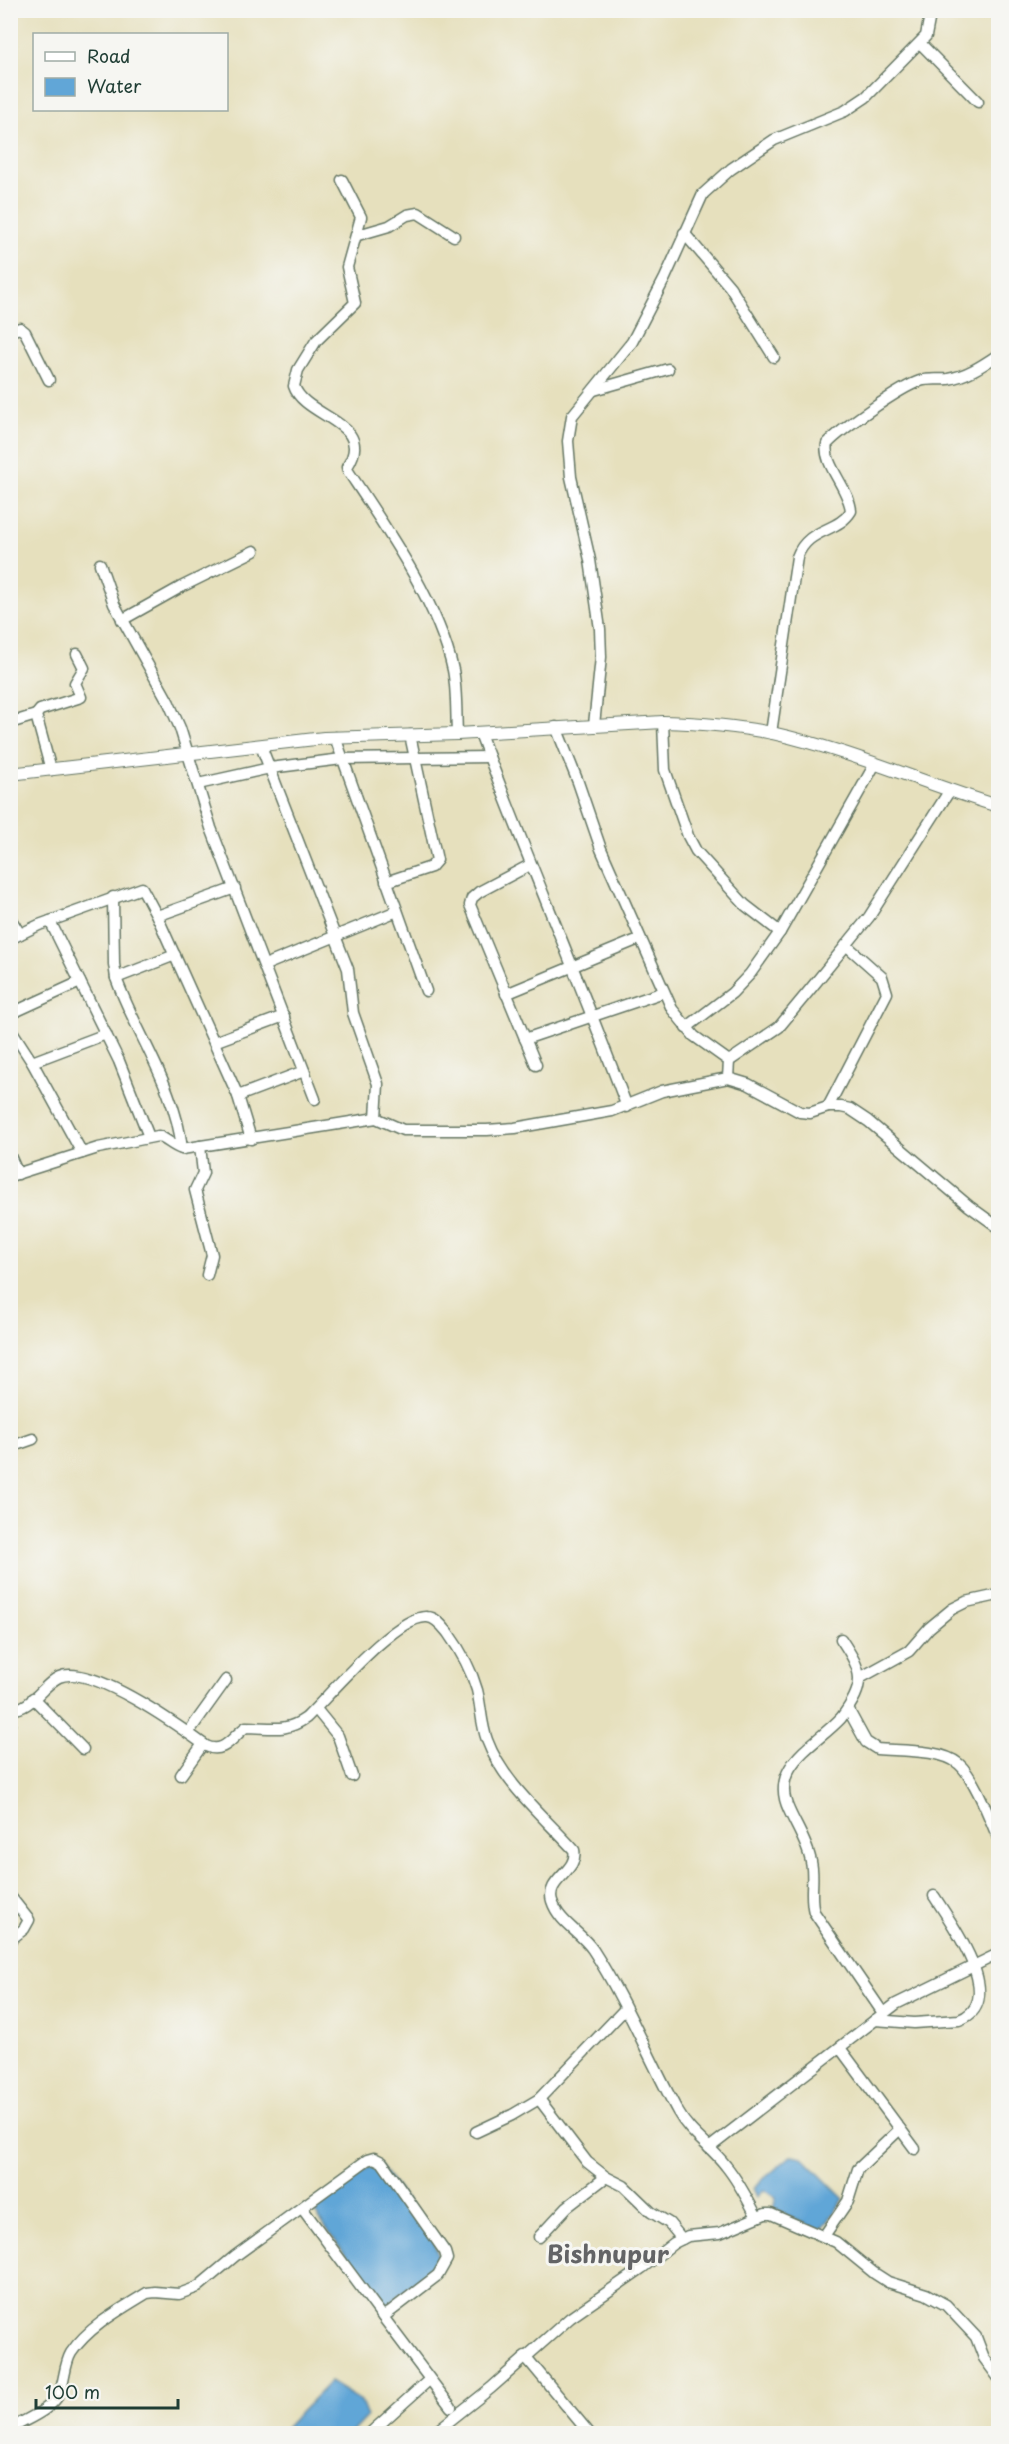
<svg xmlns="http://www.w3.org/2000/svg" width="1009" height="2444" font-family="'Playpen Sans',sans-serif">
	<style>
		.water { fill: #61a6d7; stroke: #407286; stroke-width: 1.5 }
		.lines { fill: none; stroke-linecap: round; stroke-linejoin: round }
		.minor-casing { stroke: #657664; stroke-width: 13 }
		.tertiary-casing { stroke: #657664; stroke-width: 14 }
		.minor { stroke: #fff; stroke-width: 10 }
		.tertiary { stroke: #fff; stroke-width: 12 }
		.labels { text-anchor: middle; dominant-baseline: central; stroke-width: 6; stroke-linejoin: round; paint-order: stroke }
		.district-label { font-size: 24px; font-weight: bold; fill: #636466; stroke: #f6f6f2 }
	</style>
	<rect width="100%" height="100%" fill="#f6f6f2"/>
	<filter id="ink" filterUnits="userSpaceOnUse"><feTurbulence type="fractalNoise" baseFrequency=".0167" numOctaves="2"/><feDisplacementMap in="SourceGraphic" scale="12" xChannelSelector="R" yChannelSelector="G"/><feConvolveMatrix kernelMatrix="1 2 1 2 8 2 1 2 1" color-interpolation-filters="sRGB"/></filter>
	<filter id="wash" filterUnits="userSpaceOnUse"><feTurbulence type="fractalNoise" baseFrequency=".008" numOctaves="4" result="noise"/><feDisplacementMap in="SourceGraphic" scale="24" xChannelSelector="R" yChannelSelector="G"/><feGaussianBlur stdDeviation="1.35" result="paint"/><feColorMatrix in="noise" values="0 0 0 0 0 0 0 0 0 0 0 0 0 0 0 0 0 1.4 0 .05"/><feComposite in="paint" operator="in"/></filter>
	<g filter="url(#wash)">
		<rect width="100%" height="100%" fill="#e6e0bd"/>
		<g class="water">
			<path d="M 792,2155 L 802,2157 L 844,2199 L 821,2231 L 773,2209 L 776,2197 L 764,2190 L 757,2197 L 753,2188 Z"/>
			<path d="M 377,2161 L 430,2233 L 441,2262 L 384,2307 L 313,2210 Z"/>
			<path d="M 330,2382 L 361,2401 L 367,2416 L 351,2433 L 285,2433 L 287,2426 Z"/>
		</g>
	</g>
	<g filter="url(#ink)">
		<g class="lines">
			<defs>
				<g id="minor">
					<path d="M 920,43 L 978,102"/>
					<path d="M 342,180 L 361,217 L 347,267 L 355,303 L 316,341 L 298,370 L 294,386 C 304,418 377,422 347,467 L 348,471 C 386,528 438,602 453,670 C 457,690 456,713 457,734"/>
					<path d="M 684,233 L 730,287 L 774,357"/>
					<path d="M 358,235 L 389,226 L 407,215 L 418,213 L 454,236"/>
					<path d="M 10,331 L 20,328 L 25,332 L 49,380"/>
					<path d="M 594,390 L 668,369"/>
					<path d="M 100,564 L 114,604 L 169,703 L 180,728 L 211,828 L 315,1099"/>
					<path d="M 122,620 L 181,587 L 254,551"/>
					<path d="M 663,722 L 665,770 L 688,836 L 696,851 L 745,905 L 780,932"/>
					<path d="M 10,723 L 36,715"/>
					<path d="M 594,725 L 601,657 L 600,629 L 590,560 L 571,477 L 568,441 L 572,416 L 632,342 L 665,278 L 703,194 L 731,169 L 774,140 L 845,111 L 866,97 L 926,36 L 929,20 L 927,10"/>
					<path d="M 556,727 L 578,782 L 601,849 L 672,1009 L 694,1036 L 729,1061 L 728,1078"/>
					<path d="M 480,733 C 527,858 580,981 627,1107"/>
					<path d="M 771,733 L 797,557 C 808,527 838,533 851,511 C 850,490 822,463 827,444 C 841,429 901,387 920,381 C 929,378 939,380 948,379 C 967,376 983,365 998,355"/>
					<path d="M 335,737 L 426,991"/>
					<path d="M 261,746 L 348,969 L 353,1013 L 378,1084 L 376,1118"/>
					<path d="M 51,770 L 36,715 L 40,710 L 81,697 L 75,683 L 84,668 L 77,654"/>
					<path d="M 198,784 L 270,768 L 342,759 L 489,757"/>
					<path d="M 530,865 L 479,892 L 472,898 L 470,905 L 536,1065"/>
					<path d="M 386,882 L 431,867 L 437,860 L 410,735"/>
					<path d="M 113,897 L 114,964 L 116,978 C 136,1034 176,1088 182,1149"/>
					<path d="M 157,916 L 235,888"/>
					<path d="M 10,918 L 20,934"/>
					<path d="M 50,921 L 119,1061 L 149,1137"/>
					<path d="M 10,939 L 39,925 L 142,888 L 157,916 L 238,1096 L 251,1139"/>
					<path d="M 265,965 L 397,911"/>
					<path d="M 116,978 L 175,955"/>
					<path d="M 506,994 L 639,939"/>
					<path d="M 10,1014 L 80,982"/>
					<path d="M 10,1028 L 32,1062 L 82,1153"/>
					<path d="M 686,1028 L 732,993 L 750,974 L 780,932 L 875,764"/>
					<path d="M 525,1039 L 664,992"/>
					<path d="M 214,1042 L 284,1016"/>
					<path d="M 729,1061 L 779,1027 L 808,992 L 869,917 L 950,790"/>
					<path d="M 32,1062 L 106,1034"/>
					<path d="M 238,1096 L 304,1071"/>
					<path d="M 828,1107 L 887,993 L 882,977 L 846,945"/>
					<path d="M 200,1146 L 203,1173 L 195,1190 L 212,1255 L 207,1275"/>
					<path d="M 10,1156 L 18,1174"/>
					<path d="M 10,1176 L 98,1148 L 158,1136 C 167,1139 172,1146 182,1149 L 376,1118 L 403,1130 L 487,1130 L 515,1128 L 612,1111 L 662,1091 L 728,1078 L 748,1084 L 800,1112 L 810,1113 L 828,1107 L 841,1107 L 850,1109 L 868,1121 L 969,1206 L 998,1227"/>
					<path d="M 10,1447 L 33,1439"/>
					<path d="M 841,1639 C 863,1672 867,1684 841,1718 C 816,1745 768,1766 789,1810 C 796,1826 808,1844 811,1862 C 815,1879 809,1895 814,1912 L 883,2013"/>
					<path d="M 860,1678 L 909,1651 L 929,1628 L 952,1609 L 966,1602 L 998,1595"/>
					<path d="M 33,1698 L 83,1749"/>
					<path d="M 10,1709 C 31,1711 43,1684 59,1677 C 91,1663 180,1727 206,1746 C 224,1755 233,1736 246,1727 C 271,1727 285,1733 306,1718 C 329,1696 396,1615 427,1617 C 436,1617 443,1627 448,1633 C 461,1651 471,1669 477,1690 C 481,1706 481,1724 487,1740 C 503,1783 544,1817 574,1850 C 579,1871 545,1880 552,1901 C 559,1923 581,1932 593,1950 C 626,2001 649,2059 678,2112 C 690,2134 711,2146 726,2166 C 739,2182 748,2200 757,2217"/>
					<path d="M 316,1709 L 338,1736 L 352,1776"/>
					<path d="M 848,1709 L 866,1742 L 877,1749 C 900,1751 942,1749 959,1764 C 974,1777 990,1819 998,1838"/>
					<path d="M 10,1722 L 10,1724"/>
					<path d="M 188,1733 L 226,1680"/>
					<path d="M 181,1775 L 203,1744"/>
					<path d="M 10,1896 L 29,1920 L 24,1929 L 10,1940"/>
					<path d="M 875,2020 L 914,2023 L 959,2020 C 1009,2002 952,1924 934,1896"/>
					<path d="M 840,2048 L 915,2149"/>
					<path d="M 539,2099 L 587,2162 L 606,2177 L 624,2186 L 651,2212 L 669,2223 L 682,2239"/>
					<path d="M 476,2132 L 512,2115 L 539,2099 L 625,2009"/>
					<path d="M 709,2148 L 896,2004 L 998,1954"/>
					<path d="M 302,2208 L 383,2317"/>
					<path d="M 824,2236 L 848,2201 L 858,2169 L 900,2129"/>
					<path d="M 539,2237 L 567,2207 L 606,2177"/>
					<path d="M 525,2356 L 590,2434"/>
					<path d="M 10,2429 C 26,2419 50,2411 59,2394 C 65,2381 64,2365 71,2353 C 88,2327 121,2309 147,2293 L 155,2292 L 179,2294 L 198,2287 L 235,2256 L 367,2160 L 374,2158 L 382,2162 L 445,2252 L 447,2259 L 438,2275 L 383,2317 L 451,2407"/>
					<path d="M 369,2434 L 429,2380"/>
					<path d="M 433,2434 L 491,2388 L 570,2318 L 642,2268 L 674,2243 L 688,2236 L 720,2233 L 765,2214 L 771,2214 L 836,2242 L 874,2273 L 888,2282 L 926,2294 L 946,2305 L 976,2337 L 984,2358 L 998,2377"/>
				</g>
				<path id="tertiary" d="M 10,774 L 324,738 L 457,734 L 663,722 C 699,723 736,726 772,733 C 849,750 923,783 998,806"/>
			</defs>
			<use href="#minor" class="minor-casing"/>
			<use href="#tertiary" class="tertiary-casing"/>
			<use href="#minor" class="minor"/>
			<use href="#tertiary" class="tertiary"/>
		</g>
	</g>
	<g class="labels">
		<g class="district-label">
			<text x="608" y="2253">Bishnupur</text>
		</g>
	</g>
	<rect width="1009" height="2444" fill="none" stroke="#f6f6f2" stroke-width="36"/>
	<rect x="33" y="33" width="195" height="78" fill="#f6f6f2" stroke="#a0aca6" stroke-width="1.5"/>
	<rect x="45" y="52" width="30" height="9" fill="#ffffff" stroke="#a0aca6" stroke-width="1.5"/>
	<text x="87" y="63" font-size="18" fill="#1f3d34">Road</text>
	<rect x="45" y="78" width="30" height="18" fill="#61a6d7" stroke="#a0aca6" stroke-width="1.5"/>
	<text x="87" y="93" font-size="18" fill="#1f3d34">Water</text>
	<path d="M36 2399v9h142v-9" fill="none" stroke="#1f3d34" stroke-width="3"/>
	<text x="45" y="2399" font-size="18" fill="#1f3d34" stroke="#f6f6f2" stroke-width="4.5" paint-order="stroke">100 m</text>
</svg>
